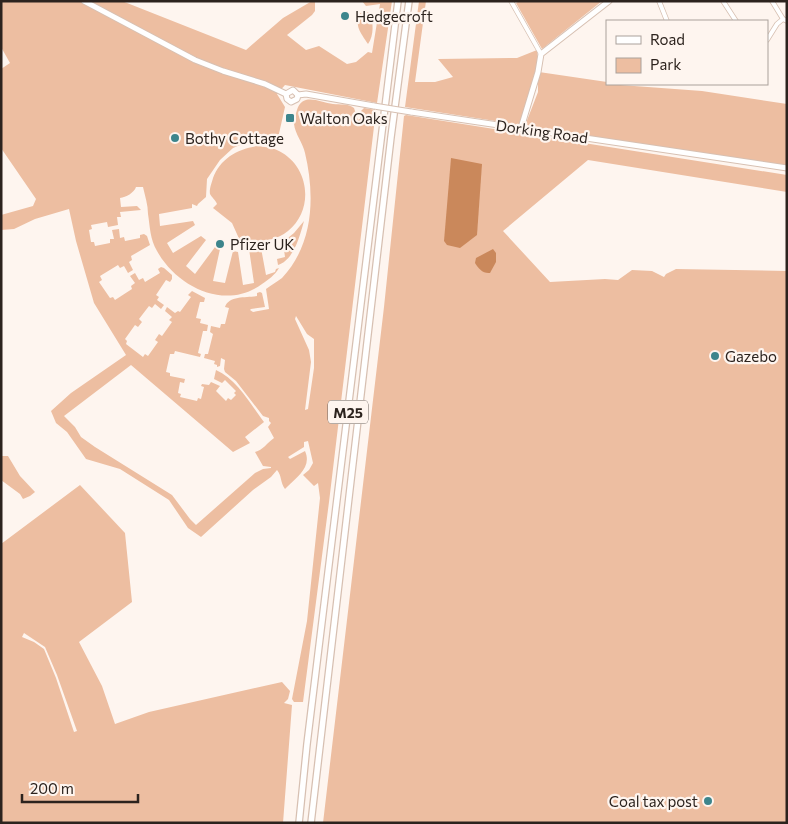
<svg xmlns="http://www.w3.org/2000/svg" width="788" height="824" font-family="Commissioner,sans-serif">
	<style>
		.green { fill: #edbea1; fill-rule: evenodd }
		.water { fill: #ca885b }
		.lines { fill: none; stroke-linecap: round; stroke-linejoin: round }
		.minor-casing { stroke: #d7c0b2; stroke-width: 5.5 }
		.major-casing { stroke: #d7c0b2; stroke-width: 7 }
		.highway-casing { stroke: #d7c0b2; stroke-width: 8 }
		.minor { stroke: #fff; stroke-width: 4 }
		.major { stroke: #fff; stroke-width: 5 }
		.highway { stroke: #fff; stroke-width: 5.5 }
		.major-bridge-casing { stroke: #d7c0b2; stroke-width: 7; stroke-linecap: butt }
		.major-bridge { stroke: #fff; stroke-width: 5 }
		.poi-dot { fill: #3d858c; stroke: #fef5ef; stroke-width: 2 }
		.labels { text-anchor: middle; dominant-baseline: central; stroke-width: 4.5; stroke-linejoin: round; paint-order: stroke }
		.shield { fill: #fef5ef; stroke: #6b625d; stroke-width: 1 }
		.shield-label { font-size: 14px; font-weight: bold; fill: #2c231e }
		.poi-label { font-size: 15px; fill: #2c231e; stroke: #fef5ef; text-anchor: start }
		.street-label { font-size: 15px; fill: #2c231e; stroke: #fef5ef }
	</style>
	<rect width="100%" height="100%" fill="#fef5ef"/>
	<g class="green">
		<path d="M 1,1 L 122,1 L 246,50 L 283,18 L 312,1 L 315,1 L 315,11 L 312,15 L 287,35 L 306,50 L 319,46 L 347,64 L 356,62 L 368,52 L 372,53 L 380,4 L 366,6 L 362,1 L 392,1 L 377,103 L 285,85 L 277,94 L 285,107 L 278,138 L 276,142 L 270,145 L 252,143 L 240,145 L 233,148 L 220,160 L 207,179 L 206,197 L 198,204 L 197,206 L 192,204 L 192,208 L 159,214 L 160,226 L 193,221 L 195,225 L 167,243 L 173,253 L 201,236 L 206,240 L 186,266 L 195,274 L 215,247 L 220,249 L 213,281 L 225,283 L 233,251 L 238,252 L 243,285 L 254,283 L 249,249 L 253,248 L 261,248 L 266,275 L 275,272 L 276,269 L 279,268 C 275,275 268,280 262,284 C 225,311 177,287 157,251 C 150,239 150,227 148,214 C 148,205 145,196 143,187 L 136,187 C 134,193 126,197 120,198 L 121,207 L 137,206 L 141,210 L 120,212 L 121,217 L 117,217 L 118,225 L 108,227 L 107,222 L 91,225 L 92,229 L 89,230 L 91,242 L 94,242 L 95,246 L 110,243 L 110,239 L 114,239 L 112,230 L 119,229 L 120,238 L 124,237 L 125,241 L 140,238 L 140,235 L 144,234 L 147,236 L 150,245 L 131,256 L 132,260 L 129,262 L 133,270 L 128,273 L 124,266 L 120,268 L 118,265 L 100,276 L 102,280 L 99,282 L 110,298 L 113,297 L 115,300 L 132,289 L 131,286 L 135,283 L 130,276 L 135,273 L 139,280 L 143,278 L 145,282 L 160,273 L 158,269 L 161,267 L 164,268 L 172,275 L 172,279 L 170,282 L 166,280 L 156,295 L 159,297 L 157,300 L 164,305 L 161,309 L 155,304 L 152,308 L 149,306 L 139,319 L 142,322 L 138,327 L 135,325 L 125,339 L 127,341 L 126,344 L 143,357 L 145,354 L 148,356 L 158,342 L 155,340 L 159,334 L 162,336 L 172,322 L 169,320 L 172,317 L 165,311 L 167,307 L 175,313 L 178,311 L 180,312 L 191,297 L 188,295 L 192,291 L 205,298 L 204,302 L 200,302 L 196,318 L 201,319 L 200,323 L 208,325 L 207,331 L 203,331 L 198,353 L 201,354 L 200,357 L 175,351 L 174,354 L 170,354 L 166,372 L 170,373 L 170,376 L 185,379 L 184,383 L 180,382 L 178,393 L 181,394 L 180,397 L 197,401 L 198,398 L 201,399 L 204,387 L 201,386 L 202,384 L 209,385 L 211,382 L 220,386 L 216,391 L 226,401 L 228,398 L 231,400 L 236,395 L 234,393 L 236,391 L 225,380 L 222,383 L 214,379 L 216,370 C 237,379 251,405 264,422 L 245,437 L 250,443 L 233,452 L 131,365 L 64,416 L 75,427 L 81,437 L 95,447 L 172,495 L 190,519 L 196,525 L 255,473 L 263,469 L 271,468 L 271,467 L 263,466 L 255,452 C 263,450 267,443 274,438 L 268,427 L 271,423 L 269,421 L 269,418 L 263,416 L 236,381 L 225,372 L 224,369 L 225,360 L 221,358 L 220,366 L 217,367 L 217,365 L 214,364 L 215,361 L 204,358 L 205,354 L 208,354 L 213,334 L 210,332 L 211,326 L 220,328 L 221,324 L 225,324 L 229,308 L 225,307 C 229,295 246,298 257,296 L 257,293 L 260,292 L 262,293 L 265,307 L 251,309 L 250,310 L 253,312 L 269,309 L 266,289 C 271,285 277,282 282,278 C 314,244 315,195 305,153 C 303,143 295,134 294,124 C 293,120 296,114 297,110 C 302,92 320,102 333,104 C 340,105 348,103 354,108 L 358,120 L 360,119 L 360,112 L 364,108 L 376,110 L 329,502 L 303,702 L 294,702 L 292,699 L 307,621 L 320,498 L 318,483 L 314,486 L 303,475 L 309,470 L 313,463 L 308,441 L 304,442 L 304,447 L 288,457 L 290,459 L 305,451 C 312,467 298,476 287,487 L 285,489 C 280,482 282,476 277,470 L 271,477 L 253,490 L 201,537 L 188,528 L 169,500 L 120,469 L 86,459 L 67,432 L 56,423 L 51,411 L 71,393 L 126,355 L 94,303 L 76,241 L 69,209 L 35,219 L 14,229 L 1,230 L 1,215 L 33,206 L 36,199 L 1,148 L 1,69 L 10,63 L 1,47 ZM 296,316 L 307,334 L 314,339 L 314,368 L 308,409 L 305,410 L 311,362 L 309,350 L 295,319 Z"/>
		<path d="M 419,1 L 426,1 L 415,82 L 435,82 L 453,77 L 438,59 L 517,58 L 537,50 L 539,72 L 607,82 L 607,84 L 702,91 L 787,104 L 787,167 L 529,127 L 526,123 L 538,92 L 538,75 L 522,125 L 405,107 Z"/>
		<path d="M 520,1 L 602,1 L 542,49 L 516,3 Z"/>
		<path d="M 369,12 C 374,21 374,36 368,44 C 361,33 354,26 360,13 Z"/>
		<path d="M 406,115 L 787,175 L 787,192 L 588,160 L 503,231 L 550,282 L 605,279 L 618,280 L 632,270 L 652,271 L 664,277 L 666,274 L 676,269 L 787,271 L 787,823 L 323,823 L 384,307 L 404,116 Z"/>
		<path d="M 257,146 C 264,147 272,147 279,151 C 309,166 315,209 288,231 C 273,243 258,240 241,243 L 232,223 L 213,208 L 217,204 C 215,199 212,198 210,194 C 209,189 212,182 213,178 C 220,159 237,149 257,146 Z"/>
		<path d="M 304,221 C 300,235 294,260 278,265 L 277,259 L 285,257 L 283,242 L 294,233 Z"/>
		<path d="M 1,456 L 8,456 L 20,476 L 35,492 L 30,496 L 23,499 L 20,494 L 1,480 Z"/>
		<path d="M 80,485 L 125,533 L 132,602 L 79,642 L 102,686 L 115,724 L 149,712 L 282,682 L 290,691 L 288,699 L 284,703 L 292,705 L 283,823 L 1,823 L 1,544 ZM 24,633 L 45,647 L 57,675 L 77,731 L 74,732 L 56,678 L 44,649 L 34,642 L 22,637 Z"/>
	</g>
	<g class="water">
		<path d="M 451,158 L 482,164 L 477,235 L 460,248 L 447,245 L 444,241 Z"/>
		<path d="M 493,249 L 496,253 L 496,262 L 490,273 C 483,274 478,268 475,263 L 476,258 Z"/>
	</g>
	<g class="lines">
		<defs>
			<g id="minor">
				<path d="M 511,1 L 541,54"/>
				<path d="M 659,1 L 667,21"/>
				<path d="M 723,1 L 736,21"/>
				<path d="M 772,1 L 783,19 L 787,21"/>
				<path d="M 767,40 L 777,24 L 783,19"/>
			</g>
			<g id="major">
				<path d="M 84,1 L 195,60 L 223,71 L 265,84 L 286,94"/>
				<path d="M 286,94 L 287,99 L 291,102 L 297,99 L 298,95"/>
				<path d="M 286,94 L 293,90 L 298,95"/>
				<path d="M 298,95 L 306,94 L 374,106"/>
				<path d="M 411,112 L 787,168"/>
				<path d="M 521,128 L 538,72 L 541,54 L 609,1"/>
			</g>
			<g id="highway">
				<path d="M 299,823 L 307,744 L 398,1"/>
				<path d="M 311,823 L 391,137 L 409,1"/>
			</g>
		</defs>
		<use href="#minor" class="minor-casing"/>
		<use href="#major" class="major-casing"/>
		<use href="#highway" class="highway-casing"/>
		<use href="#minor" class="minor"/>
		<use href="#major" class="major"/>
		<use href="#highway" class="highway"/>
		<defs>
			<path id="major-bridge" d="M 374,106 L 411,112"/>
		</defs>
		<use href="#major-bridge" class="major-bridge-casing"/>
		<use href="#major-bridge" class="major-bridge"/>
	</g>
	<g class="poi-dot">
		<circle cx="345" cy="16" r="5"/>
		<rect x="285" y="113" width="10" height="10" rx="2.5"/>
		<circle cx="175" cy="138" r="5"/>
		<circle cx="220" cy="244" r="5"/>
		<circle cx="715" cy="356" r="5"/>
		<circle cx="708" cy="801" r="5"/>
	</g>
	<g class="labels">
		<rect class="shield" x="328" y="400.5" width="40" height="23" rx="4"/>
		<g class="shield-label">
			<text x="348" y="412">M25</text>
		</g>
		<g class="poi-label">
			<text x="355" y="16">Hedgecroft</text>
			<text x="300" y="118">Walton Oaks</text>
			<text x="185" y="138">Bothy Cottage</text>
			<text x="230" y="244">Pfizer UK</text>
			<text x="725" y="356">Gazebo</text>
			<text x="698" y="801" text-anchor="end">Coal tax post</text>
		</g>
		<g class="street-label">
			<text transform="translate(542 131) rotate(8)">Dorking Road</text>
		</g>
	</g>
	<rect width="788" height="824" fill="none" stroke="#2c231e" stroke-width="5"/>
	<rect x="606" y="20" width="162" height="65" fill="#fef5ef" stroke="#aaa19b"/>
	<rect x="616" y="36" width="25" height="8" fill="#ffffff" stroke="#aaa19b"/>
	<text x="650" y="45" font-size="15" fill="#2c231e">Road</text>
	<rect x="616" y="58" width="25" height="15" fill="#edbea1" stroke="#aaa19b"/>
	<text x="650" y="70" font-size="15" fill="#2c231e">Park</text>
	<path d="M22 794v8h116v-8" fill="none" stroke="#2c231e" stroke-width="2.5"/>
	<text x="30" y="794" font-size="15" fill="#2c231e" stroke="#fef5ef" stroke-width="4" paint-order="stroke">200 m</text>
</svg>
